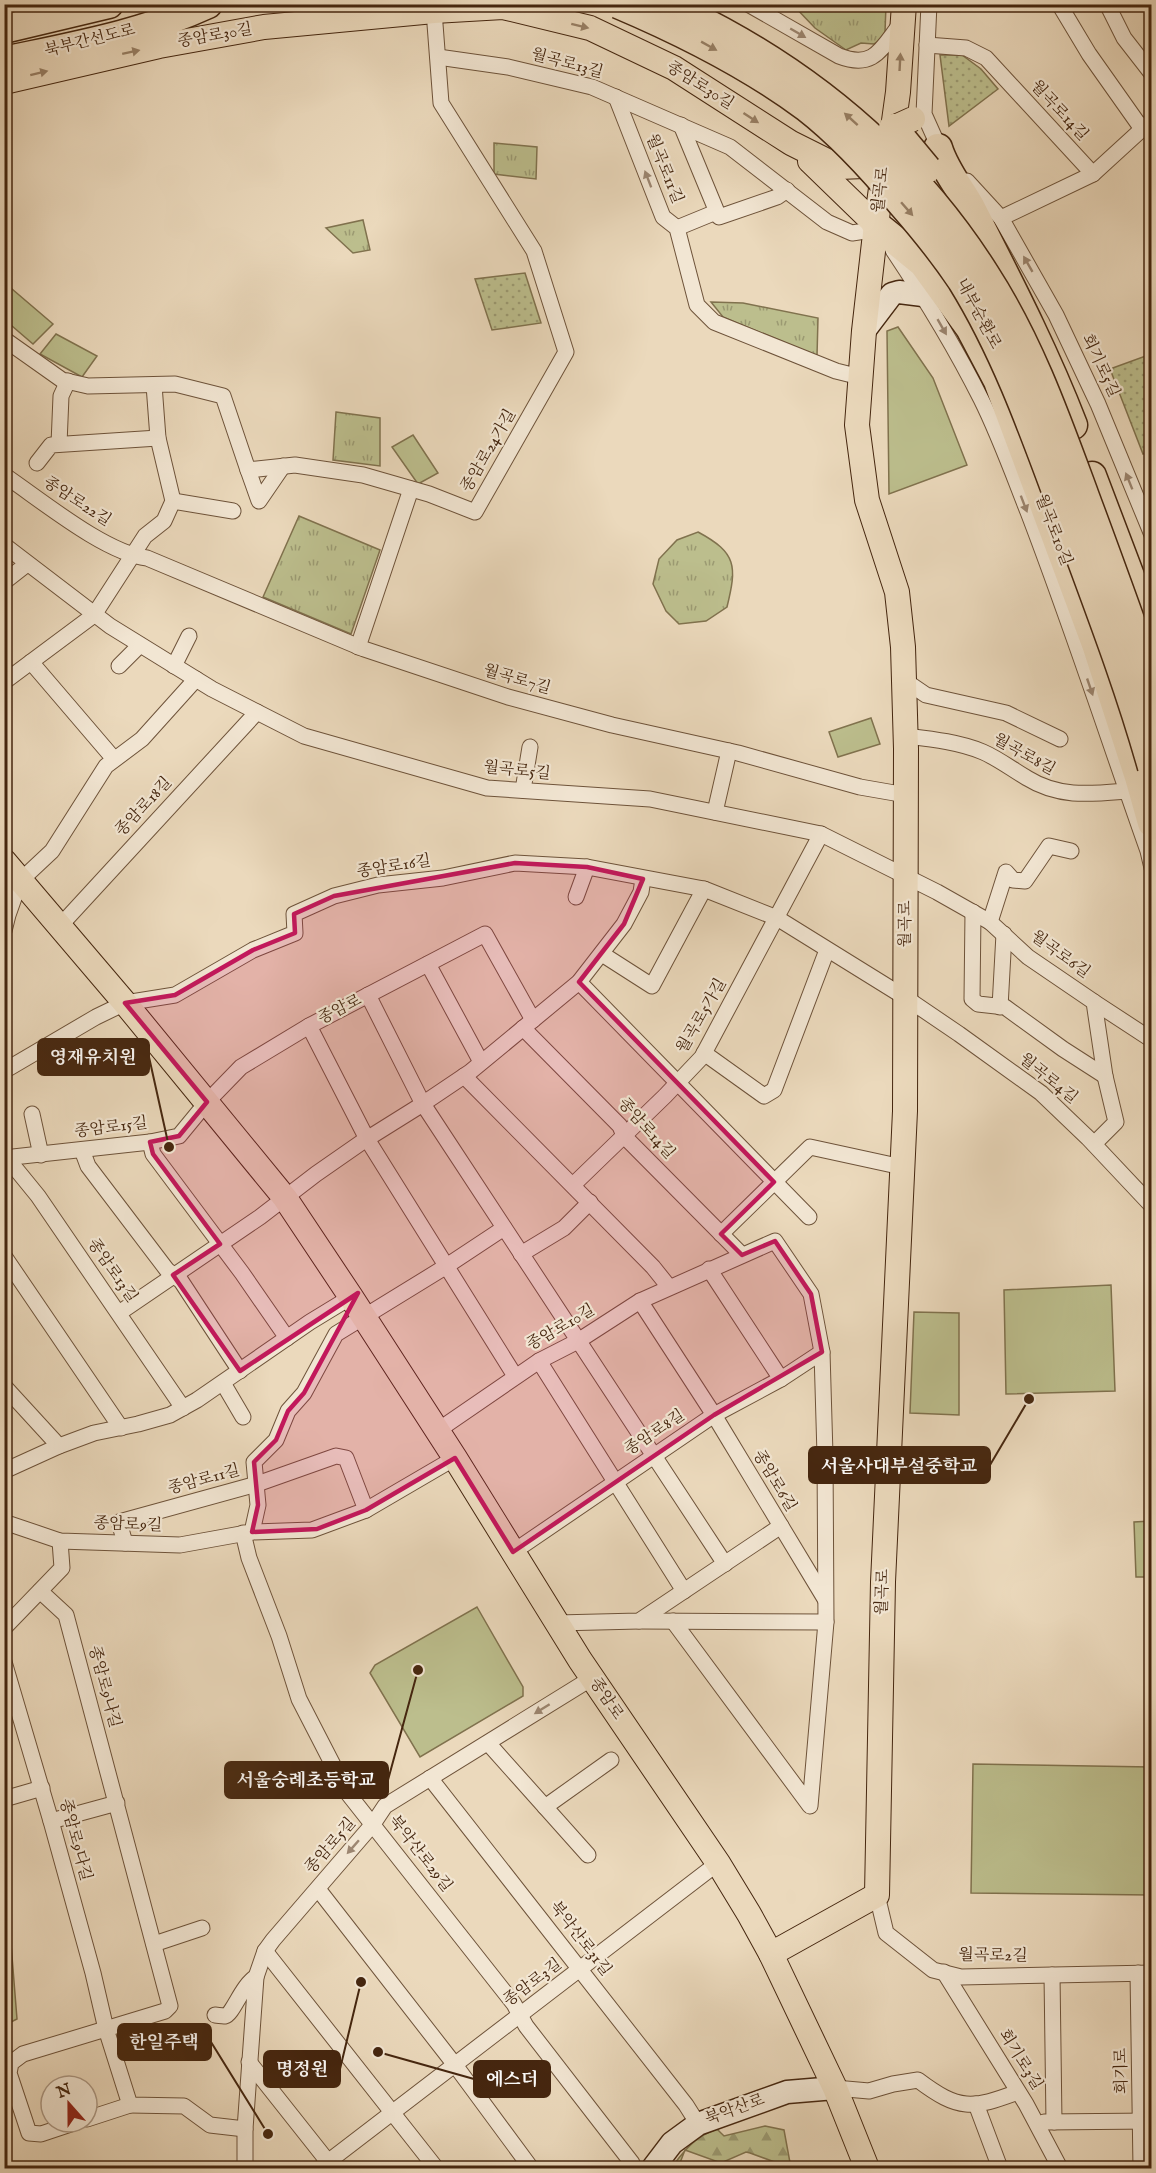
<svg xmlns="http://www.w3.org/2000/svg" width="1156" height="2173" font-family="'IM FELL English','Noto Serif KR',serif">
	<style>
		.grass { fill: url(#grass-dots); stroke: #80724e; stroke-width: 1.5 }
		.forest { fill: url(#forest-firs); stroke: #80724e; stroke-width: 1.5 }
		.park { fill: url(#park-tufts); stroke: #80724e; stroke-width: 1.5 }
		.garden { fill: #bcbe8d; stroke: #80724e; stroke-width: 1.5 }
		.lines { fill: none; stroke-linecap: round; stroke-linejoin: round }
		.street-casing { stroke: #6e533a; stroke-width: 17 }
		.secondary-casing { stroke: #45260f; stroke-width: 25 }
		.primary-casing { stroke: #45260f; stroke-width: 26 }
		.highway-casing { stroke: #45260f; stroke-width: 31 }
		.street { stroke: #f2e6d3; stroke-width: 15 }
		.secondary { stroke: #f2e6d3; stroke-width: 22 }
		.primary { stroke: #ebd9bc; stroke-width: 24 }
		.highway { stroke: #ebd9bc; stroke-width: 28 }
		.primary-bridge-casing { stroke: #45260f; stroke-width: 26; stroke-linecap: butt }
		.highway-bridge-casing { stroke: #45260f; stroke-width: 31; stroke-linecap: butt }
		.primary-bridge { stroke: #ebd9bc; stroke-width: 24 }
		.highway-bridge { stroke: #ebd9bc; stroke-width: 28 }
		.oneway { fill: #988066 }
		.oneway2 { fill: #9c8671 }
		.marked { fill: #c2185b; fill-opacity: 0.2; stroke: #c2185b; stroke-width: 4.5; stroke-linejoin: round }
		.labels { text-anchor: middle; dominant-baseline: central; stroke-width: 4.5; stroke-linejoin: round; paint-order: stroke }
		.street-label { font-size: 16px; fill: #45260f; stroke: #f2e6d3 }
		.leader { fill: none; stroke: #45260f; stroke-width: 2 }
		.callout-dot { fill: #45260f; stroke: #f2e6d3; stroke-width: 2 }
		.callout { fill: #45260f; stroke: #45260f; stroke-width: 2 }
		.callout-label { font-size: 18px; text-anchor: middle; font-weight: bold; fill: #fff }
	</style>
	<defs>
		<pattern id="grass-dots" width="8" height="8" patternUnits="userSpaceOnUse" patternTransform="scale(1.5)"><rect width="8" height="8" fill="#bcbe8d"/><path d="M2 2h.1M6 6h.1" fill="none" stroke="#9b9a72" stroke-width="1.8" stroke-linecap="round"/></pattern>
		<pattern id="forest-firs" width="22" height="20" patternUnits="userSpaceOnUse" patternTransform="scale(1.5)"><rect width="22" height="20" fill="#bcbe8d"/><path d="M5 1l3.5 6h-7zM16 11l3.5 6h-7z" fill="#9b9a72"/></pattern>
		<pattern id="park-tufts" width="24" height="20" patternUnits="userSpaceOnUse" patternTransform="scale(1.5)"><rect width="24" height="20" fill="#bcbe8d"/><path d="M3 7l-1-3M5 7V3M7 7l1-3M15 17l-1-3M17 17v-4M19 17l1-3" fill="none" stroke="#9b9a72"/></pattern>
	</defs>
	<rect width="100%" height="100%" fill="#ebd9bc"/>
	<filter id="stains"><feTurbulence type="fractalNoise" baseFrequency=".00333" numOctaves="4"/><feColorMatrix values="0 0 0 0 .2 0 0 0 0 .09 0 0 0 0 .02 0 0 0 .5 -.17"/></filter>
	<radialGradient id="worn" r=".72"><stop offset=".6" stop-color="#630" stop-opacity="0"/><stop offset="1" stop-color="#630" stop-opacity=".3"/></radialGradient>
	<g class="grass">
		<path d="M 940,55 L 962,55 L 981,69 L 998,89 L 949,126 Z"/>
		<path d="M 525,273 L 541,323 L 492,330 L 475,279 Z"/>
		<path d="M 1151,354 L 1151,451 L 1143,454 L 1110,369 Z"/>
	</g>
	<g class="forest">
		<path d="M 4,1928 L 11,1944 L 17,2019 L 5,2025 Z"/>
		<path d="M 765,2126 L 784,2130 L 791,2168 L 750,2153 L 746,2152 L 721,2163 L 685,2150 L 678,2168 L 671,2168 C 685,2150 694,2137 717,2129 L 724,2136 Z"/>
	</g>
	<g class="park">
		<path d="M 793,5 L 886,5 L 885,32 L 881,40 L 874,44 L 861,43 L 846,50 L 815,28 Z"/>
		<path d="M 494,143 L 537,147 L 536,179 L 494,174 Z"/>
		<path d="M 363,220 L 370,250 L 353,253 L 326,228 Z"/>
		<path d="M 711,302 L 743,303 L 818,318 L 817,356 L 723,317 Z"/>
		<path d="M 336,412 L 380,418 L 380,466 L 333,460 Z"/>
		<path d="M 299,516 L 380,550 L 351,634 L 263,597 Z"/>
		<path d="M 698,532 C 737,553 737,566 727,607 L 706,621 L 679,624 L 666,611 L 653,584 L 659,559 L 677,540 Z"/>
	</g>
	<g class="garden">
		<path d="M 5,283 L 53,324 L 33,344 L 5,320 Z"/>
		<path d="M 898,327 L 933,378 L 967,465 L 889,494 L 887,331 Z"/>
		<path d="M 56,334 L 97,356 L 82,377 L 40,354 Z"/>
		<path d="M 413,435 L 438,473 L 418,484 L 392,447 Z"/>
		<path d="M 871,718 L 880,744 L 838,757 L 829,732 Z"/>
		<path d="M 1111,1285 L 1115,1391 L 1006,1394 L 1004,1290 Z"/>
		<path d="M 914,1312 L 959,1313 L 959,1415 L 910,1413 Z"/>
		<path d="M 1151,1521 L 1151,1577 L 1136,1577 L 1134,1522 Z"/>
		<path d="M 477,1607 L 523,1687 L 523,1696 L 420,1757 L 370,1673 L 375,1665 Z"/>
		<path d="M 973,1764 L 1151,1767 L 1151,1895 L 971,1893 Z"/>
	</g>
	<g class="lines">
		<defs>
			<g id="street">
				<path d="M 748,4 L 839,56 C 875,70 882,47 902,22"/>
				<path d="M 929,4 L 924,114 L 941,152"/>
				<path d="M 1059,4 L 1089,54 L 1142,129"/>
				<path d="M 1107,4 L 1124,38 L 1152,74"/>
				<path d="M 927,45 L 966,48 L 986,58 L 1093,174"/>
				<path d="M 438,57 L 508,67 L 592,87 L 730,147 L 827,222 L 852,233 L 865,231 L 876,225 L 880,230"/>
				<path d="M 616,97 L 663,217 L 677,228 L 697,305 L 714,322 L 836,371 L 860,377"/>
				<path d="M 681,125 L 719,217 L 777,197 L 787,190"/>
				<path d="M 967,181 L 1001,218 L 1056,315 L 1098,404 L 1152,535"/>
				<path d="M 1001,218 L 1093,174 L 1152,120"/>
				<path d="M 677,228 L 716,212"/>
				<path d="M 893,250 C 925,298 955,347 981,399 C 999,435 1013,474 1028,512 C 1071,624 1108,738 1148,851 L 1152,868"/>
				<path d="M 4,339 L 62,380 L 88,386 L 175,384 L 223,396 L 248,470 L 295,465 L 363,475 L 429,494 L 475,512 L 566,352 L 534,251 L 441,103 L 434,11"/>
				<path d="M 59,444 L 61,396 L 68,381"/>
				<path d="M 37,463 L 51,445 L 158,438"/>
				<path d="M 248,470 L 259,501 L 283,466"/>
				<path d="M 4,475 C 41,500 105,553 147,558 L 364,649 L 508,697 L 612,725 L 738,753 L 860,787 L 906,795"/>
				<path d="M 173,501 L 233,511"/>
				<path d="M 4,545 L 110,626 L 212,689 L 304,736 L 487,788 L 650,799 L 821,834 L 937,892 L 990,922 L 1028,957 L 1094,1002 L 1105,1076 L 1116,1122 L 1094,1144"/>
				<path d="M 4,582 L 27,564"/>
				<path d="M 358,647 L 411,489"/>
				<path d="M 31,662 L 114,759"/>
				<path d="M 119,666 L 140,645"/>
				<path d="M 174,666 L 189,636"/>
				<path d="M 904,680 L 926,695 L 1006,713 L 1060,739"/>
				<path d="M 4,682 L 94,615 L 145,536 L 164,521 L 173,501 L 158,438 L 154,385"/>
				<path d="M 906,736 C 931,739 959,742 983,752 C 999,759 1013,770 1027,778 C 1059,798 1091,794 1126,791"/>
				<path d="M 523,790 L 530,747"/>
				<path d="M 715,812 L 729,751"/>
				<path d="M 576,897 L 587,867"/>
				<path d="M 973,912 L 972,999 L 978,1004 L 1005,1007 L 1063,1049 L 1105,1076"/>
				<path d="M 990,922 L 1006,872 L 1013,880 L 1025,881 L 1049,846 L 1071,851"/>
				<path d="M 59,927 L 257,712"/>
				<path d="M 4,931 L 8,915 L 20,881 L 52,851 L 106,766 L 142,739 L 196,679"/>
				<path d="M 602,954 L 652,986 L 704,889"/>
				<path d="M 428,964 L 481,1062"/>
				<path d="M 579,982 L 809,1217"/>
				<path d="M 368,995 L 423,1104 L 725,1564"/>
				<path d="M 1094,1002 L 1152,1040"/>
				<path d="M 1000,1007 L 1004,934"/>
				<path d="M 309,1026 L 367,1139 L 515,1376"/>
				<path d="M 523,1028 L 620,1126 L 624,1136 L 742,1255"/>
				<path d="M 704,1053 L 764,1096 L 774,1090 L 827,950"/>
				<path d="M 4,1071 L 96,1017 L 125,1003 L 175,995 L 253,950 L 295,933 L 294,914 L 334,896 L 378,885 L 443,878 L 515,863 L 587,867 L 704,889 L 777,918 L 906,998 L 959,1034 L 1041,1093 L 1088,1138 L 1152,1206"/>
				<path d="M 464,1076 L 653,1267 L 669,1287"/>
				<path d="M 32,1114 L 41,1155"/>
				<path d="M 150,1142 L 153,1154 L 242,1273 L 287,1338"/>
				<path d="M 82,1150 L 88,1166 L 167,1270 L 181,1281 L 240,1371"/>
				<path d="M 4,1158 L 150,1142 L 179,1136 L 207,1102 L 241,1067 L 309,1026 L 485,934 L 533,1020"/>
				<path d="M 7,1158 L 38,1196 L 183,1408"/>
				<path d="M 573,1185 L 665,1096 L 702,1057 L 821,834"/>
				<path d="M 721,1234 L 810,1147 L 902,1167"/>
				<path d="M 521,1254 L 564,1228 L 590,1202"/>
				<path d="M 4,1256 L 121,1428"/>
				<path d="M 709,1269 L 781,1379"/>
				<path d="M 640,1301 L 714,1415 L 825,1599"/>
				<path d="M 119,1313 L 260,1217 L 316,1174 L 362,1142 L 418,1107 L 470,1072 L 579,982 L 624,924 L 641,892 L 643,879"/>
				<path d="M 539,1361 L 684,1591"/>
				<path d="M 223,1383 L 243,1417"/>
				<path d="M 4,1386 L 59,1446"/>
				<path d="M 437,1431 L 539,1361 L 578,1341 L 640,1301 L 775,1241 L 811,1294 L 822,1352 L 825,1455 L 826,1622 L 810,1806 L 673,1621"/>
				<path d="M 4,1471 L 59,1446 L 94,1433 L 138,1424 L 170,1415 L 197,1400 L 310,1322 L 351,1297"/>
				<path d="M 4,1522 L 60,1541 L 180,1545 L 252,1532 L 312,1530 L 366,1510 L 455,1458"/>
				<path d="M 252,1532 L 258,1505 L 254,1462 L 276,1440 L 288,1411 L 304,1393 L 336,1334 L 445,1267 L 504,1228"/>
				<path d="M 243,1533 L 249,1558 L 279,1636 L 299,1699 L 333,1765 L 335,1777 L 514,2004 L 526,2026 L 632,2163"/>
				<path d="M 125,1543 L 119,1522 L 257,1484 L 336,1456 L 346,1458 L 366,1510"/>
				<path d="M 513,1552 L 714,1415 L 781,1379 L 822,1352"/>
				<path d="M 40,1591 L 66,1615 L 170,2006 L 165,2011 L 23,2054 L 11,2063 L 9,2073 L 29,2133 L 41,2134 L 77,2122"/>
				<path d="M 639,1621 L 826,1622"/>
				<path d="M 557,1623 L 639,1621 L 781,1526"/>
				<path d="M 4,1628 L 62,1568 L 60,1541"/>
				<path d="M 4,1662 L 51,1821 L 93,1973 L 106,2029 L 130,2105 L 184,2106 L 210,2125 L 245,2129"/>
				<path d="M 488,1743 L 588,1855"/>
				<path d="M 430,1778 L 686,2105 L 698,2124"/>
				<path d="M 4,1799 L 42,1788"/>
				<path d="M 545,1807 L 611,1760"/>
				<path d="M 51,1821 L 117,1803"/>
				<path d="M 318,1889 L 455,2065 L 531,2168"/>
				<path d="M 877,1895 L 886,1933 L 933,1970 L 961,1977 L 1152,1973"/>
				<path d="M 154,1944 L 202,1928"/>
				<path d="M 265,1951 L 436,2168"/>
				<path d="M 944,1972 L 1026,2104 L 1060,2168"/>
				<path d="M 1138,1973 L 1141,2168"/>
				<path d="M 1052,1975 L 1054,2122"/>
				<path d="M 215,2015 C 215,2015 224,2016 225,2016 C 233,2014 242,1985 256,1977"/>
				<path d="M 249,2062 L 333,2168"/>
				<path d="M 835,2088 L 869,2091 L 893,2084 L 918,2080 C 959,2111 972,2109 1018,2092"/>
				<path d="M 976,2104 L 1000,2168"/>
				<path d="M 87,2119 L 130,2105"/>
				<path d="M 1044,2122 L 1152,2121"/>
				<path d="M 245,2168 L 245,2129 L 256,1977 L 265,1951 L 273,1940 L 373,1824 L 385,1806 L 592,1678"/>
				<path d="M 320,2168 L 718,1863"/>
			</g>
			<g id="secondary">
				<path d="M 864,331 L 892,294 L 899,292 L 923,295"/>
				<path d="M 653,2168 L 672,2143 L 698,2124 L 787,2092 L 835,2088"/>
			</g>
			<g id="primary">
				<path d="M 4,82 L 159,46 L 264,27 L 434,11 L 503,7 L 590,28 L 674,68 L 791,143 L 839,167 L 864,166 L 880,161"/>
				<path d="M 810,161 L 876,225"/>
				<path d="M 4,861 L 125,1003 L 285,1198 L 351,1297 L 455,1458 L 580,1660 L 718,1863 L 749,1914 L 771,1954 L 835,2088 L 867,2168"/>
				<path d="M 771,1954 L 877,1895 L 883,1582 L 905,1111 L 906,749 L 903,647 L 897,592 L 867,500 L 857,425 L 864,331 L 876,225 L 885,159 L 893,128 L 898,92 L 904,4"/>
			</g>
			<g id="highway">
				<path d="M 4,29 L 109,4"/>
				<path d="M 4,61 C 74,46 143,34 208,4"/>
				<path d="M 938,148 C 945,171 960,188 971,208 C 1007,279 1044,350 1073,425"/>
				<path d="M 876,225 L 923,263 L 970,328 L 998,381 L 1096,644 L 1139,777 L 1152,823"/>
				<path d="M 1092,476 L 1152,634"/>
			</g>
		</defs>
		<use href="#street" class="street-casing"/>
		<use href="#secondary" class="secondary-casing"/>
		<use href="#primary" class="primary-casing"/>
		<use href="#highway" class="highway-casing"/>
		<use href="#street" class="street"/>
		<use href="#secondary" class="secondary"/>
		<use href="#primary" class="primary"/>
		<use href="#highway" class="highway"/>
		<defs>
			<path id="primary-bridge" d="M 893,128 L 913,119"/>
			<g id="highway-bridge">
				<path d="M 618,4 C 684,32 748,64 806,107 C 842,135 873,169 902,204 C 923,228 944,254 962,281 C 1009,357 1038,443 1069,526 C 1098,605 1129,685 1152,767"/>
				<path d="M 680,10 C 806,70 910,156 985,274 C 1029,342 1056,418 1084,494 C 1107,556 1130,619 1152,682"/>
				<path d="M 893,128 L 927,169"/>
			</g>
		</defs>
		<use href="#primary-bridge" class="primary-bridge-casing"/>
		<use href="#highway-bridge" class="highway-bridge-casing"/>
		<use href="#primary-bridge" class="primary-bridge"/>
		<use href="#highway-bridge" class="highway-bridge"/>
	</g>
	<defs><path id="oneway-solid" d="M-6-.8H1V-3.2L6.5 0L1 3.2V.8H-6Z" transform="scale(1.5)"/></defs>
	<g class="oneway">
		<use href="#oneway-solid" transform="translate(580 26) rotate(14)"/>
		<use href="#oneway-solid" transform="translate(709 46) rotate(29)"/>
		<use href="#oneway-solid" transform="translate(131 52) rotate(-12)"/>
		<use href="#oneway-solid" transform="translate(900 62) rotate(-87)"/>
		<use href="#oneway-solid" transform="translate(39 73) rotate(-14)"/>
		<use href="#oneway-solid" transform="translate(751 118) rotate(33)"/>
		<use href="#oneway-solid" transform="translate(851 119) rotate(-138)"/>
		<use href="#oneway-solid" transform="translate(907 209) rotate(49)"/>
	</g>
	<g class="oneway2">
		<use href="#oneway-solid" transform="translate(798 33) rotate(30)"/>
		<use href="#oneway-solid" transform="translate(648 179) rotate(-111)"/>
		<use href="#oneway-solid" transform="translate(1028 264) rotate(-120)"/>
		<use href="#oneway-solid" transform="translate(942 327) rotate(60)"/>
		<use href="#oneway-solid" transform="translate(1129 481) rotate(-112)"/>
		<use href="#oneway-solid" transform="translate(1024 504) rotate(69)"/>
		<use href="#oneway-solid" transform="translate(1090 687) rotate(71)"/>
		<use href="#oneway-solid" transform="translate(542 1709) rotate(148)"/>
		<use href="#oneway-solid" transform="translate(353 1847) rotate(131)"/>
	</g>
	<path class="marked" d="M 515,863 L 587,867 L 643,879 L 624,924 L 579,982 L 774,1182 L 721,1234 L 742,1255 L 775,1241 L 811,1294 L 822,1352 L 714,1415 L 513,1552 L 455,1458 L 366,1510 L 317,1529 L 252,1532 L 258,1505 L 254,1462 L 276,1440 L 288,1411 L 304,1393 L 358,1293 L 240,1371 L 173,1275 L 220,1244 L 153,1154 L 150,1142 L 179,1136 L 207,1102 L 125,1003 L 175,995 L 253,950 L 295,933 L 294,914 L 334,896 Z"/>
	<g class="labels">
		<g class="street-label">
			<text transform="translate(215 36) rotate(-10)">종암로30길</text>
			<text transform="translate(90 41) rotate(-14)">북부간선도로</text>
			<text transform="translate(567 64) rotate(15)">월곡로13길</text>
			<text transform="translate(700 86) rotate(32)">종암로30길</text>
			<text transform="translate(1059 111) rotate(47)">월곡로14길</text>
			<text transform="translate(664 169) rotate(68)">월곡로11길</text>
			<text transform="translate(881 190) rotate(-83)">월곡로</text>
			<text transform="translate(978 314) rotate(62)">내부순환로</text>
			<text transform="translate(1100 366) rotate(65)">회기로5길</text>
			<text transform="translate(489 451) rotate(-60)">종암로24가길</text>
			<text transform="translate(77 502) rotate(33)">종암로22길</text>
			<text transform="translate(1053 530) rotate(69)">월곡로10길</text>
			<text transform="translate(517 680) rotate(16)">월곡로7길</text>
			<text transform="translate(1024 755) rotate(29)">월곡로8길</text>
			<text transform="translate(517 771) rotate(6)">월곡로5길</text>
			<text transform="translate(144 807) rotate(-47)">종암로18길</text>
			<text transform="translate(394 867) rotate(-9)">종암로16길</text>
			<text transform="translate(906 924) rotate(-90)">월곡로</text>
			<text transform="translate(1060 955) rotate(36)">월곡로6길</text>
			<text transform="translate(340 1010) rotate(-27)">종암로</text>
			<text transform="translate(702 1016) rotate(-60)">월곡로5가길</text>
			<text transform="translate(1048 1079) rotate(39)">월곡로4길</text>
			<text transform="translate(111 1128) rotate(-7)">종암로15길</text>
			<text transform="translate(646 1129) rotate(48)">종암로14길</text>
			<text transform="translate(112 1271) rotate(55)">종암로13길</text>
			<text transform="translate(561 1328) rotate(-30)">종암로10길</text>
			<text transform="translate(655 1433) rotate(-34)">종암로8길</text>
			<text transform="translate(204 1480) rotate(-15)">종암로11길</text>
			<text transform="translate(774 1481) rotate(59)">종암로6길</text>
			<text transform="translate(128 1525) rotate(2)">종암로9길</text>
			<text transform="translate(883 1592) rotate(-88)">월곡로</text>
			<text transform="translate(104 1687) rotate(75)">종암로9나길</text>
			<text transform="translate(606 1699) rotate(56)">종암로</text>
			<text transform="translate(75 1840) rotate(75)">종암로9다길</text>
			<text transform="translate(331 1846) rotate(-49)">종암로5길</text>
			<text transform="translate(420 1854) rotate(52)">북악산로29길</text>
			<text transform="translate(580 1939) rotate(52)">북악산로31길</text>
			<text transform="translate(993 1956) rotate(1)">월곡로2길</text>
			<text transform="translate(533 1983) rotate(-37)">종암로3길</text>
			<text transform="translate(1020 2060) rotate(58)">회기로3길</text>
			<text transform="translate(1122 2071) rotate(-91)">회기로</text>
			<text transform="translate(735 2110) rotate(-20)">북악산로</text>
		</g>
	</g>
	<path class="leader" d="M169 1147L149 1057M1029 1399L990 1465M418 1670L388 1780M268 2134L211 2042M361 1982L340 2069M378 2052L474 2079"/>
	<g class="callout-dot">
		<circle cx="169" cy="1147" r="6"/>
		<circle cx="1029" cy="1399" r="6"/>
		<circle cx="418" cy="1670" r="6"/>
		<circle cx="268" cy="2134" r="6"/>
		<circle cx="361" cy="1982" r="6"/>
		<circle cx="378" cy="2052" r="6"/>
	</g>
	<g class="callout">
		<rect x="38" y="1039" width="111" height="36" rx="6"/>
		<rect x="809" y="1447" width="181" height="36" rx="6"/>
		<rect x="225" y="1762" width="163" height="36" rx="6"/>
		<rect x="118" y="2024" width="93" height="36" rx="6"/>
		<rect x="264" y="2051" width="76" height="36" rx="6"/>
		<rect x="474" y="2061" width="76" height="36" rx="6"/>
	</g>
	<g class="callout-label">
		<text x="93" y="1063">영재유치원</text>
		<text x="899" y="1472">서울사대부설중학교</text>
		<text x="306" y="1786">서울숭례초등학교</text>
		<text x="164" y="2048">한일주택</text>
		<text x="302" y="2075">명정원</text>
		<text x="512" y="2085">에스더</text>
	</g>
	<rect width="1156" height="2173" fill="none" stroke="#ebd9bc" stroke-width="24"/>
	<rect x="6" y="6" width="1144" height="2161" fill="none" stroke="#45260f" stroke-width="3"/>
	<rect x="12" y="12" width="1132" height="2149" fill="none" stroke="#45260f" stroke-width="1.5"/>
	<g transform="translate(69 2104) rotate(339)"><circle r="28" fill="#f2e6d3" stroke="#ad9985" stroke-width="1.5"/>
	<path d="M0-4.5L10 22L0 15L-10 22Z" fill="#8f2418"/>
	<text y="-9" font-size="16" font-weight="bold" text-anchor="middle" fill="#45260f">N</text>
	</g>
	<rect width="100%" height="100%" filter="url(#stains)"/>
	<rect width="100%" height="100%" fill="url(#worn)"/>
</svg>
